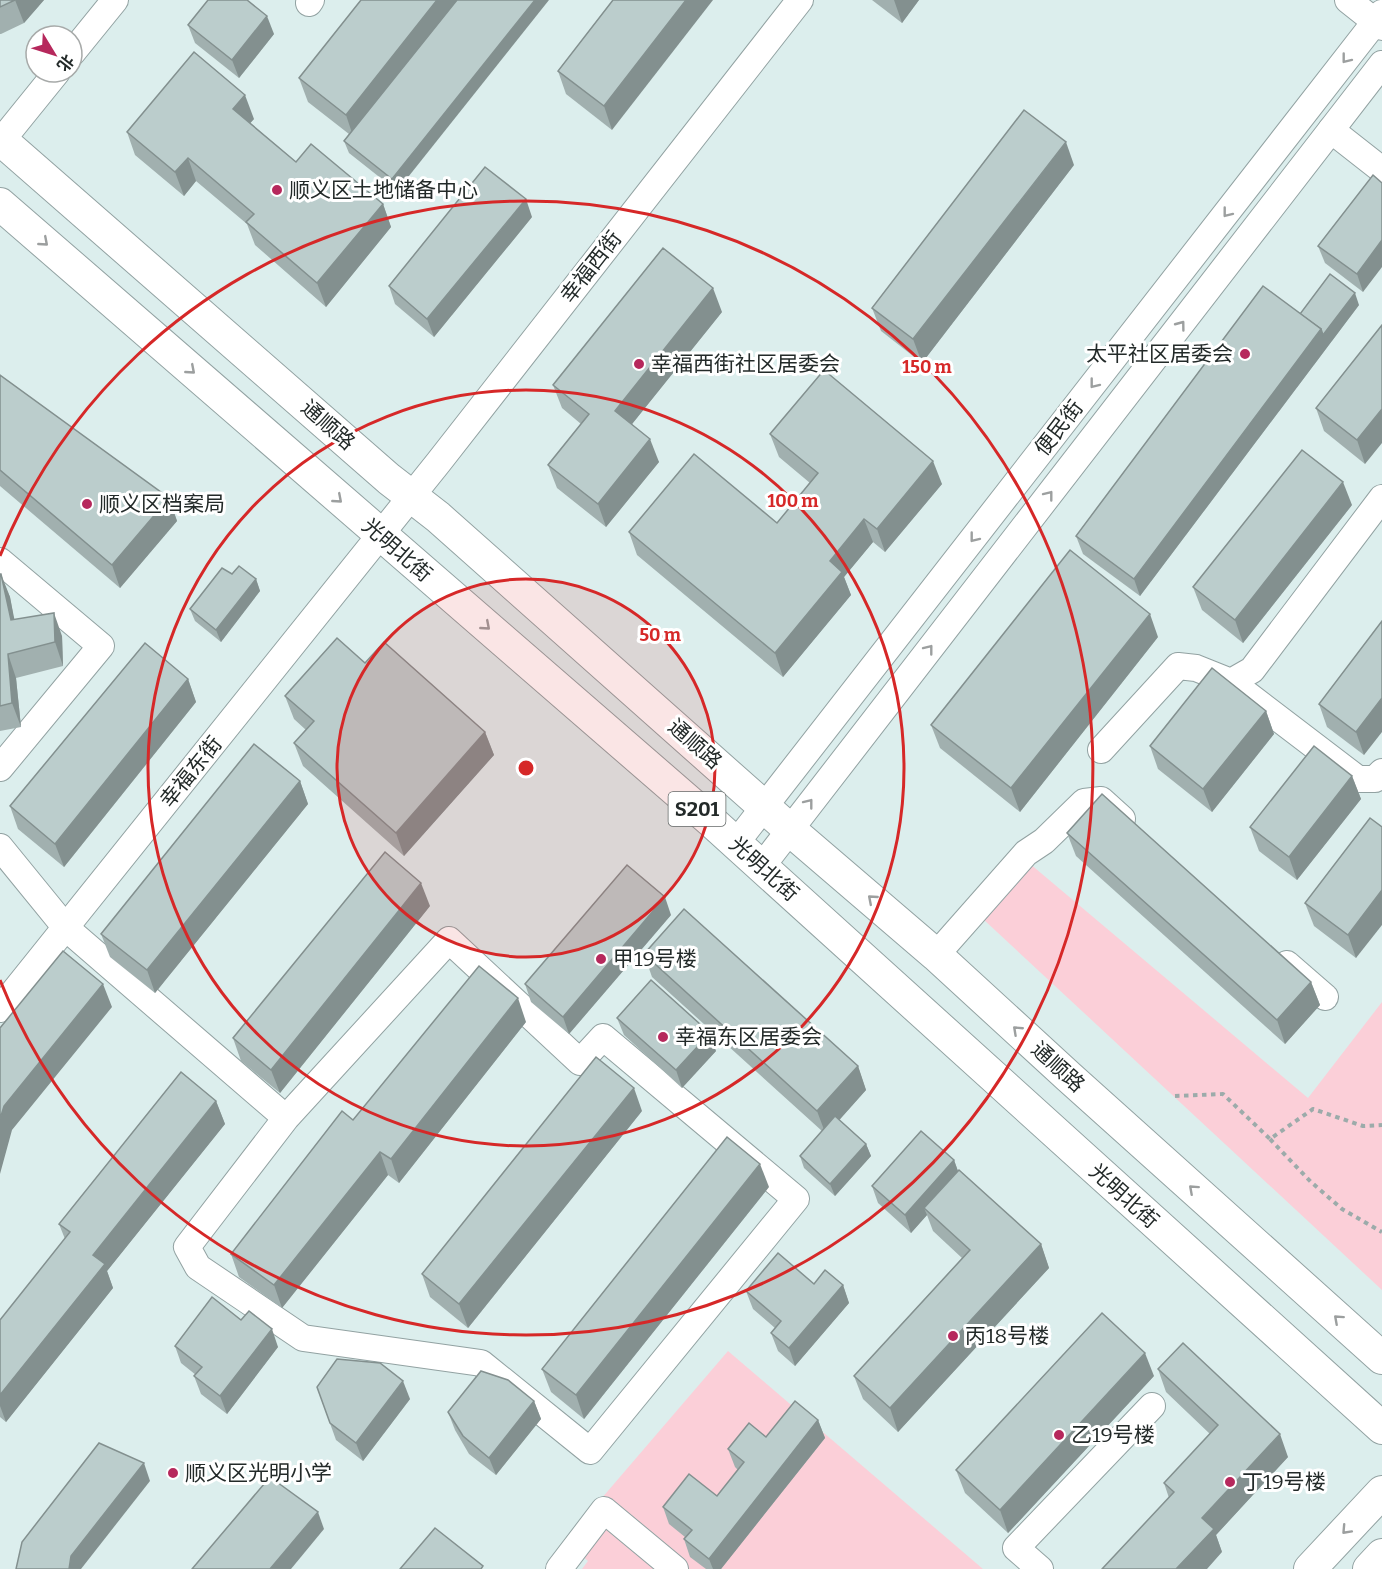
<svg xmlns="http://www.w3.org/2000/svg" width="1382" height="1569" font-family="Bitter,'Noto Sans SC',serif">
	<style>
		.green { fill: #fbcfd8 }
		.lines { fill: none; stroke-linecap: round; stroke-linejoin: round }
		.minor-casing { stroke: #92a2a2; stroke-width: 28 }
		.major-casing { stroke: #92a2a2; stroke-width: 34 }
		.path { stroke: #9cabaa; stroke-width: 4; stroke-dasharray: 4.5 4.5; stroke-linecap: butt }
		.minor { stroke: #fff; stroke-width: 26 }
		.major { stroke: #fff; stroke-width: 32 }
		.wall { fill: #a1b0af }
		.shaded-wall { fill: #83908f }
		.building { fill: #bbcdcc; stroke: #83908f; stroke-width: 1.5 }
		.oneway { stroke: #9c9f9f }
		.ring { fill: none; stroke: #d62828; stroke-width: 3 }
		.poi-dot { fill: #b6285c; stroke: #fff; stroke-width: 2 }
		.labels { text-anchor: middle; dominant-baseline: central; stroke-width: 6; stroke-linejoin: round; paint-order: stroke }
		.shield { fill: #fff; stroke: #656a69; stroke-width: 1.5 }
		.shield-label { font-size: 20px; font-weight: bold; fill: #232a29 }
		.poi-label { font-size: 21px; fill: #232a29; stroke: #fff; text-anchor: start }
		.street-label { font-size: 21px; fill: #232a29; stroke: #fff }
		.centre { fill: #d62828; stroke: #fff; stroke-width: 3 }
		.ring-label { font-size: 18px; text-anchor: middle; font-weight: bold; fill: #d62828; stroke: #fff; stroke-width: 6; stroke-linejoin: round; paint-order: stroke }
	</style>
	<rect width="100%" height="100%" fill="#dceeed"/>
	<g class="green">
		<path d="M 1029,863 L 1308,1098 L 1382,1002 L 1382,1290 L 983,919 Z"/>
		<path d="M 728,1351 L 983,1569 L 582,1569 L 588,1561 L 565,1541 Z"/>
	</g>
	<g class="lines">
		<defs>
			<g id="minor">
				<path d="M 1348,0 L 1382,27"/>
				<path d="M 309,3 L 311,0"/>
				<path d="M 72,53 L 115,0"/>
				<path d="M 1331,130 L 1382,170"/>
				<path d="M 2,140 L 57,72"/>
				<path d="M 0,561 L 101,646 L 0,768"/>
				<path d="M 1231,682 L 1358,779 L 1375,779 L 1382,772"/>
				<path d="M 1101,750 L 1178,666 L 1196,668 L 1231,682 L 1252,670 L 1382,498"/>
				<path d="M 736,843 L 1382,13"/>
				<path d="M 0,847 L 66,928 L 286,1118 L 187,1247 L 198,1267 L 303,1338 L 481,1363 L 590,1451 L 796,1199 L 603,1037 L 580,1062 L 449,940 L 286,1118"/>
				<path d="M 762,866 L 1382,64"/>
				<path d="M 936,955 L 1026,853 L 1044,841 L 1084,802 L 1101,800 L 1122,819"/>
				<path d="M 1287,964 L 1325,997"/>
				<path d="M 0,1009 L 438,463 L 800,0"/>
				<path d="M 559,1569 L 604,1510 L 675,1569"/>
				<path d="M 1040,1569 L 1016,1548 L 1152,1406"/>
			</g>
			<g id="major">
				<path d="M 0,139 L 389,479 L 438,517 L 789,829 L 936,955 L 1069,1077 L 1382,1358"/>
				<path d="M 0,204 L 710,820 L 1382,1428"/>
				<path d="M 1310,1569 L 1382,1492"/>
				<path d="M 1369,1569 L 1382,1555"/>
			</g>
		</defs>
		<use href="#minor" class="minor-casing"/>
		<use href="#major" class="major-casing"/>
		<g class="path">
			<path d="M 1175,1096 L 1223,1094 L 1270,1139 L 1313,1109 L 1363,1126 L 1382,1125"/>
			<path d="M 1270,1139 L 1311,1182 L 1342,1209 L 1382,1232"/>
		</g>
		<use href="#minor" class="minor"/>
		<use href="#major" class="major"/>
	</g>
	<g class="wall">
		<path d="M 0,0 L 44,0 L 24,23 L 1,34 L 0,34 Z"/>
		<path d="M 361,0 L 397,191 L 349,153 L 344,141 L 349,134 L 308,102 L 299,78 Z"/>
		<path d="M 613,0 L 612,130 L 566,94 L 558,71 Z"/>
		<path d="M 872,0 L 919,0 L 902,23 Z"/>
		<path d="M 188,25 L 274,34 L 239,78 L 195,43 Z"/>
		<path d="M 254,119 L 250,123 L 296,162 L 383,204 L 391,227 L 326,307 L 255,245 L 247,224 L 196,181 L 184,196 L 135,155 L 127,132 Z"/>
		<path d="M 1074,165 L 922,363 L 881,331 L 872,308 Z"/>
		<path d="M 1382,183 L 1363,292 L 1325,263 L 1318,246 Z"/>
		<path d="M 532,217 L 434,337 L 395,304 L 389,286 Z"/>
		<path d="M 1359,305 L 1140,596 L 1083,554 L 1076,536 L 1300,314 Z"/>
		<path d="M 722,312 L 632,424 L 659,462 L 606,527 L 557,488 L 548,465 L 581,424 L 562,408 L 553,385 Z"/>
		<path d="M 1382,325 L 1365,464 L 1324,431 L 1316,408 Z"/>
		<path d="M 0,375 L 169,498 L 177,521 L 120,588 L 0,486 Z"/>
		<path d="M 770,434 L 942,484 L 885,552 L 873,542 L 844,577 L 851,595 L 783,677 L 637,555 L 629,532 L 777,523 L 810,483 L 779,457 Z"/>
		<path d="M 1352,505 L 1243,643 L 1202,610 L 1193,587 Z"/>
		<path d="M 0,574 L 10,597 L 14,620 L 62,636 L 63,666 L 16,678 L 21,727 L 0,731 Z"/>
		<path d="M 232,574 L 256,579 L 260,591 L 221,642 L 195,621 L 190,609 Z"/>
		<path d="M 1382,621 L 1364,755 L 1327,727 L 1319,704 Z"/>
		<path d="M 1158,637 L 1020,812 L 940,748 L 931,725 Z"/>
		<path d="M 365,663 L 485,732 L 494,755 L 404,856 L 303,766 L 294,743 L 306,730 L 294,719 L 285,696 Z"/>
		<path d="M 188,679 L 196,702 L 64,867 L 18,829 L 10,806 Z"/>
		<path d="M 1266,711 L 1274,734 L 1212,812 L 1158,769 L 1150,746 Z"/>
		<path d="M 1352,776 L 1361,799 L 1297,880 L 1259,851 L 1250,827 Z"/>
		<path d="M 300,781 L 308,804 L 155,993 L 110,957 L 101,934 Z"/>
		<path d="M 1382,827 L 1356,958 L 1314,926 L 1305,903 Z"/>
		<path d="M 1067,833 L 1311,982 L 1320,1005 L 1285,1044 L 1076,856 Z"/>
		<path d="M 430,906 L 280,1093 L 241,1061 L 233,1038 Z"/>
		<path d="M 671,915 L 569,1034 L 531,1002 L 525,984 Z"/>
		<path d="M 644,954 L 858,1066 L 866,1090 L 839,1120 L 866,1144 L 871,1156 L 835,1196 L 804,1168 L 800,1156 L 822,1131 L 652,977 Z"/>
		<path d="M 617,1018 L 716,1051 L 682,1088 L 624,1035 Z"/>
		<path d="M 526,1022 L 399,1183 L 388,1175 L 282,1308 L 239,1277 L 231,1254 L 353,1120 Z"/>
		<path d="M 216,1101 L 225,1124 L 107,1271 L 113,1288 L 6,1422 L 0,1417 L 0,1320 L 65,1239 L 59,1224 Z"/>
		<path d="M 642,1111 L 468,1328 L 430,1297 L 422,1274 Z"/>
		<path d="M 954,1160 L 958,1171 L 1041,1244 L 1049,1268 L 898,1432 L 863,1399 L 854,1376 L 962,1258 L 933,1231 L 927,1215 L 911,1233 L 878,1203 L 872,1186 Z"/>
		<path d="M 769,1187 L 584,1419 L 551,1392 L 542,1369 Z"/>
		<path d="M 814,1284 L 843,1285 L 849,1303 L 795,1366 L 778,1351 L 771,1333 L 775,1328 L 753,1309 L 746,1291 Z"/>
		<path d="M 241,1320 L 278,1347 L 227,1414 L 201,1394 L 194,1376 L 196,1375 L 181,1363 L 175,1346 Z"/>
		<path d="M 1158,1369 L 1288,1457 L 1216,1535 L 1222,1552 L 1169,1498 L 1164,1483 L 1210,1434 L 1166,1392 Z"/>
		<path d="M 1154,1376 L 1008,1533 L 965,1493 L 956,1470 Z"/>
		<path d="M 317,1387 L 410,1399 L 363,1461 L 336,1440 Z"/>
		<path d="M 534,1401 L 541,1419 L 496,1475 L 469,1454 L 455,1430 L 448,1412 Z"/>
		<path d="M 818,1420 L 825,1438 L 721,1569 L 706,1569 L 690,1557 L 684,1539 L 685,1537 L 669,1524 L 663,1507 L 717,1496 L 738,1470 L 735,1467 L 728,1449 Z"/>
	</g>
	<g class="shaded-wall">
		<path d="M 15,0 L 44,0 L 24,23 Z"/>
		<path d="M 437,0 L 464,0 L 354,139 L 346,115 Z"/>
		<path d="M 535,0 L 549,0 L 397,191 L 392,179 Z"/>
		<path d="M 686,0 L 713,0 L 612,130 L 604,106 Z"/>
		<path d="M 894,0 L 919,0 L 902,23 Z"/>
		<path d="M 267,16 L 274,34 L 239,78 L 232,60 Z"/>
		<path d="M 245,95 L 254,119 L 242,132 L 233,109 Z"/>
		<path d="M 1066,142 L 1074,165 L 922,363 L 913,339 Z"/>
		<path d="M 188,158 L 196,181 L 184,196 L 175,172 Z"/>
		<path d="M 526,199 L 532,217 L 434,337 L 427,319 Z"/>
		<path d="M 383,204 L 391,227 L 326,307 L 317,283 Z"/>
		<path d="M 1382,240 L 1382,267 L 1363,292 L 1357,274 Z"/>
		<path d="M 713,288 L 722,312 L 624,434 L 615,411 Z"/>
		<path d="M 1355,293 L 1359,305 L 1140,596 L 1134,579 L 1321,329 Z"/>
		<path d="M 1382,409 L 1382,443 L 1365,464 L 1357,440 Z"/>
		<path d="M 650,439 L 659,462 L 606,527 L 598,504 Z"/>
		<path d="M 933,461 L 942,484 L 885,552 L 877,529 Z"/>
		<path d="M 1343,482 L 1352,505 L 1243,643 L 1235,620 Z"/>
		<path d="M 169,498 L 177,521 L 120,588 L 112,565 Z"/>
		<path d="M 864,519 L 873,542 L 844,577 L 851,595 L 783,677 L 775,653 L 830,561 Z"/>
		<path d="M 1,574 L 10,597 L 19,643 L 11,620 Z"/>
		<path d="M 256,579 L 260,591 L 221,642 L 216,630 Z"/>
		<path d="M 54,613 L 62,636 L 63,666 L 55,642 Z"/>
		<path d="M 1150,614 L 1158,637 L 1020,812 L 1011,788 Z"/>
		<path d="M 8,654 L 16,678 L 21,727 L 12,703 Z"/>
		<path d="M 188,679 L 196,702 L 64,867 L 55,844 Z"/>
		<path d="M 1382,698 L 1382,732 L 1364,755 L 1356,732 Z"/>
		<path d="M 1266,711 L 1274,734 L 1212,812 L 1203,789 Z"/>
		<path d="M 485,732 L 494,755 L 404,856 L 396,833 Z"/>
		<path d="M 1352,776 L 1361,799 L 1297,880 L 1289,857 Z"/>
		<path d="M 300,781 L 308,804 L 155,993 L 147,970 Z"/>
		<path d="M 421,883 L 430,906 L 280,1093 L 271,1070 Z"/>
		<path d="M 1382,890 L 1382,925 L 1356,958 L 1348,935 Z"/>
		<path d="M 665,897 L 671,915 L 569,1034 L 563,1017 Z"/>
		<path d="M 1311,982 L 1320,1005 L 1285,1044 L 1277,1020 Z"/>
		<path d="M 103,984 L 112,1007 L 12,1130 L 0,1174 L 0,1119 L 4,1106 Z"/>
		<path d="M 518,998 L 526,1022 L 399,1183 L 391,1159 Z"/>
		<path d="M 710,1033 L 716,1051 L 682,1088 L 676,1070 Z"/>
		<path d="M 858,1066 L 866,1090 L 826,1135 L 817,1111 Z"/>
		<path d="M 634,1088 L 642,1111 L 468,1328 L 459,1304 Z"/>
		<path d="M 216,1101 L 225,1124 L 107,1271 L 113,1288 L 6,1422 L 0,1406 L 0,1395 L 93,1255 Z"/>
		<path d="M 866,1144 L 871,1156 L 835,1196 L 830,1184 Z"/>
		<path d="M 380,1152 L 388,1175 L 282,1308 L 274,1285 Z"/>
		<path d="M 954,1160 L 960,1177 L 924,1208 L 927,1215 L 911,1233 L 905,1215 Z"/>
		<path d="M 760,1164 L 769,1187 L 584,1419 L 576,1395 Z"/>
		<path d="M 1041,1244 L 1049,1268 L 898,1432 L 890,1408 Z"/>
		<path d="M 843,1285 L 849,1303 L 795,1366 L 789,1348 Z"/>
		<path d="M 272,1329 L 278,1347 L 227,1414 L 220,1396 Z"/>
		<path d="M 1145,1353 L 1154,1376 L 1008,1533 L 1000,1510 Z"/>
		<path d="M 403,1381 L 410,1399 L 363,1461 L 356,1443 Z"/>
		<path d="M 534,1401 L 541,1419 L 496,1475 L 489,1458 Z"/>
		<path d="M 818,1420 L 825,1438 L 721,1569 L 713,1569 L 709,1559 Z"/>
		<path d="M 1280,1434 L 1288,1457 L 1216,1535 L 1222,1552 L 1207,1569 L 1176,1569 L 1202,1518 Z"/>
		<path d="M 144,1463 L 150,1481 L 81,1569 L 69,1569 L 71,1556 Z"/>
		<path d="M 318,1512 L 324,1529 L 291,1569 L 270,1569 Z"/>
	</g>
	<g class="building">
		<path d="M 0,0 L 15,0 L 0,7 Z"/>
		<path d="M 208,0 L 247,0 L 267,16 L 232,60 L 188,25 Z"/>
		<path d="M 361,0 L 437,0 L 346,115 L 299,78 Z"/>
		<path d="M 457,0 L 535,0 L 392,179 L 344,141 Z"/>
		<path d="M 613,0 L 686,0 L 604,106 L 558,71 Z"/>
		<path d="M 194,52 L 245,95 L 233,109 L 296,162 L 311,144 L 383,204 L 317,283 L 246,222 L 254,214 L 188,158 L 175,172 L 127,132 Z"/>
		<path d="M 1024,110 L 1066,142 L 913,339 L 872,308 Z"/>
		<path d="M 485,167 L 526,199 L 427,319 L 389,286 Z"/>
		<path d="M 1373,175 L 1382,183 L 1382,240 L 1357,274 L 1318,246 Z"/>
		<path d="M 663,248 L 713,288 L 615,411 L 650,439 L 598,504 L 548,465 L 589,414 L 553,385 Z"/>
		<path d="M 1330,274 L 1355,293 L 1323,335 L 1321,329 L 1300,314 Z"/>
		<path d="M 1263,286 L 1321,329 L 1134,579 L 1076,536 Z"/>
		<path d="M 1382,325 L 1382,409 L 1357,440 L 1316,408 Z"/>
		<path d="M 824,370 L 933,461 L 877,529 L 864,519 L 830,561 L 842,572 L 775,653 L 629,532 L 694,454 L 777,523 L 818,473 L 770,434 Z"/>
		<path d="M 0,375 L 169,498 L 112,565 L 0,470 Z"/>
		<path d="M 1302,450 L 1343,482 L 1235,620 L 1193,587 Z"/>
		<path d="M 1070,550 L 1150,614 L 1011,788 L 931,725 Z"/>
		<path d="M 239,566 L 256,579 L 216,630 L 190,609 L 222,568 L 232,574 Z"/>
		<path d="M 0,574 L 1,574 L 11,620 L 54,613 L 55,642 L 8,654 L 12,703 L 0,706 Z"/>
		<path d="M 1382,621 L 1382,698 L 1356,732 L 1319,704 Z"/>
		<path d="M 337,638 L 365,663 L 384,642 L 485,732 L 396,833 L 294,743 L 314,721 L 285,696 Z"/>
		<path d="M 145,643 L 188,679 L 55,844 L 10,806 Z"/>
		<path d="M 1212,668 L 1266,711 L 1203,789 L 1150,746 Z"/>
		<path d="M 254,744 L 300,781 L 147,970 L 101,934 Z"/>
		<path d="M 1314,746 L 1352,776 L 1289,857 L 1250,827 Z"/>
		<path d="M 1102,794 L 1311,982 L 1277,1020 L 1067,833 Z"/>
		<path d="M 1370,818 L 1382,827 L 1382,890 L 1348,935 L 1305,903 Z"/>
		<path d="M 385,852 L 421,883 L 271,1070 L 233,1038 Z"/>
		<path d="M 627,865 L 665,897 L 563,1017 L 525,984 Z"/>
		<path d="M 684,909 L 858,1066 L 817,1111 L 644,954 Z"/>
		<path d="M 63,951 L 103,984 L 4,1106 L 0,1119 L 0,1028 Z"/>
		<path d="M 479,966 L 518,998 L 391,1159 L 380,1152 L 274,1285 L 231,1254 L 342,1111 L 353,1120 Z"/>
		<path d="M 651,980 L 710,1033 L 676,1070 L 617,1018 Z"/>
		<path d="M 596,1057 L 634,1088 L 459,1304 L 422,1274 Z"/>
		<path d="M 181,1072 L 216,1101 L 93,1255 L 105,1264 L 0,1395 L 0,1320 L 70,1232 L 59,1224 Z"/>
		<path d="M 835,1116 L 866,1144 L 830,1184 L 800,1156 Z"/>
		<path d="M 921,1131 L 954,1160 L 905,1215 L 872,1186 Z"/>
		<path d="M 727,1137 L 760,1164 L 576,1395 L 542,1369 Z"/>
		<path d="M 959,1170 L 1041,1244 L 890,1408 L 854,1376 L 970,1250 L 924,1208 Z"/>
		<path d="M 778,1253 L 814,1284 L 825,1270 L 843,1285 L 789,1348 L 771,1333 L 781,1321 L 746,1291 Z"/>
		<path d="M 212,1297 L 241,1320 L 249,1311 L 272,1329 L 220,1396 L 194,1376 L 202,1367 L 175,1346 Z"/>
		<path d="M 1102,1313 L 1145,1353 L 1000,1510 L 956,1470 Z"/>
		<path d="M 1183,1343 L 1280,1434 L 1202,1518 L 1214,1529 L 1176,1569 L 1102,1569 L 1174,1492 L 1164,1483 L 1218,1425 L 1158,1369 Z"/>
		<path d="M 337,1359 L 380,1363 L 403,1381 L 356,1443 L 330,1423 L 317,1387 Z"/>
		<path d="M 481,1371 L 508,1380 L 534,1401 L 489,1458 L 463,1436 L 448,1412 Z"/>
		<path d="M 795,1401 L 818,1420 L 709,1559 L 684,1539 L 692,1530 L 663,1507 L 689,1474 L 717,1496 L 744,1462 L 728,1449 L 749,1423 L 766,1437 Z"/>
		<path d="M 99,1443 L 144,1463 L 71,1556 L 69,1569 L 16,1569 L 22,1542 Z"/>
		<path d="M 270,1477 L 318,1512 L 270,1569 L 192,1569 Z"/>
		<path d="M 435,1528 L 483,1566 L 481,1569 L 400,1569 Z"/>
	</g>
	<defs><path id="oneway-chevron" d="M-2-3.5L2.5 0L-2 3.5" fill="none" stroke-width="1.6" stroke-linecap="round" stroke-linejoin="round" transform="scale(1.5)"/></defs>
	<g class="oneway">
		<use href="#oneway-chevron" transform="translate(1346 59) rotate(128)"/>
		<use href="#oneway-chevron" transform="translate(1227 213) rotate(128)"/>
		<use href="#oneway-chevron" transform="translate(44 242) rotate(41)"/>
		<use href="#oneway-chevron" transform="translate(1181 325) rotate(-53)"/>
		<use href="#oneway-chevron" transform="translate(191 370) rotate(41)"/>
		<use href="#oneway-chevron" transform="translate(1094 384) rotate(128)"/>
		<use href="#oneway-chevron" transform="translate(1049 495) rotate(-52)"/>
		<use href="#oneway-chevron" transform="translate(338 499) rotate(41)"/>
		<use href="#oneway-chevron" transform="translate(974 538) rotate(128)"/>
		<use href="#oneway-chevron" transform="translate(486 626) rotate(41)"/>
		<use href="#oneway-chevron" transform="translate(929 649) rotate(-52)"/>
		<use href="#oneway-chevron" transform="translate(809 803) rotate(-52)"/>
		<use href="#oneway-chevron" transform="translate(872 899) rotate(-139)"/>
		<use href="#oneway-chevron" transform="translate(1017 1030) rotate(-137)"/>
		<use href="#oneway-chevron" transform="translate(1193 1189) rotate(-138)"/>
		<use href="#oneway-chevron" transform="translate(1338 1319) rotate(-138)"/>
		<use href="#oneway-chevron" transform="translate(1346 1530) rotate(133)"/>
	</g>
	<circle cx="526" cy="768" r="189" fill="#d62828" fill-opacity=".12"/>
	<g class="ring">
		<circle cx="526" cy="768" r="189"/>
		<circle cx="526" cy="768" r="378"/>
		<path d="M0 556A567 567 0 1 1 0 980"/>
	</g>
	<g class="poi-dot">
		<circle cx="277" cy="190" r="6"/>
		<circle cx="1245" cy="354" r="6"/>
		<circle cx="639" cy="364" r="6"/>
		<circle cx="87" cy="504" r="6"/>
		<circle cx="601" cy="959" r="6"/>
		<circle cx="663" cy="1037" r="6"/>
		<circle cx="953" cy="1336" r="6"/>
		<circle cx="1059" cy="1435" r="6"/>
		<circle cx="173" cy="1473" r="6"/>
		<circle cx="1230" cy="1482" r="6"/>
	</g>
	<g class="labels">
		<rect class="shield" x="668.5" y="792" width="57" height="34" rx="4.5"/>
		<g class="shield-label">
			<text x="697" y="809">S201</text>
		</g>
		<g class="poi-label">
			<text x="289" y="190">顺义区土地储备中心</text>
			<text x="1233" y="354" text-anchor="end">太平社区居委会</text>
			<text x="651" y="364">幸福西街社区居委会</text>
			<text x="99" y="504">顺义区档案局</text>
			<text x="613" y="959">甲19号楼</text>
			<text x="675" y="1037">幸福东区居委会</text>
			<text x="965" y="1336">丙18号楼</text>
			<text x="1071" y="1435">乙19号楼</text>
			<text x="185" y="1473">顺义区光明小学</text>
			<text x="1242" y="1482">丁19号楼</text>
		</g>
		<g class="street-label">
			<text transform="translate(591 267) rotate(-52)">幸福西街</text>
			<text transform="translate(328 425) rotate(41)">通顺路</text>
			<text transform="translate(1059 428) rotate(-52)">便民街</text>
			<text transform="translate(397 550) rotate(41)">光明北街</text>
			<text transform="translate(695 744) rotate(41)">通顺路</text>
			<text transform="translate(191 772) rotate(-51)">幸福东街</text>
			<text transform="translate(764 869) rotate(42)">光明北街</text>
			<text transform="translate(1058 1067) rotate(42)">通顺路</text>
			<text transform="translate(1124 1196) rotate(42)">光明北街</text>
		</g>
	</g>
	<circle cx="526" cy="768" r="9" class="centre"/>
	<g class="ring-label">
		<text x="927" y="373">150 m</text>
		<text x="793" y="507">100 m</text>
		<text x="660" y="641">50 m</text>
	</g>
	<g transform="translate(54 54) rotate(128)"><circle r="28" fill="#ffffff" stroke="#a7aaa9" stroke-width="1.5"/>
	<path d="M0-4.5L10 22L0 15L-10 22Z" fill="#b6285c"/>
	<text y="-9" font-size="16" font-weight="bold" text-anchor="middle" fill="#232a29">北</text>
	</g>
</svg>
